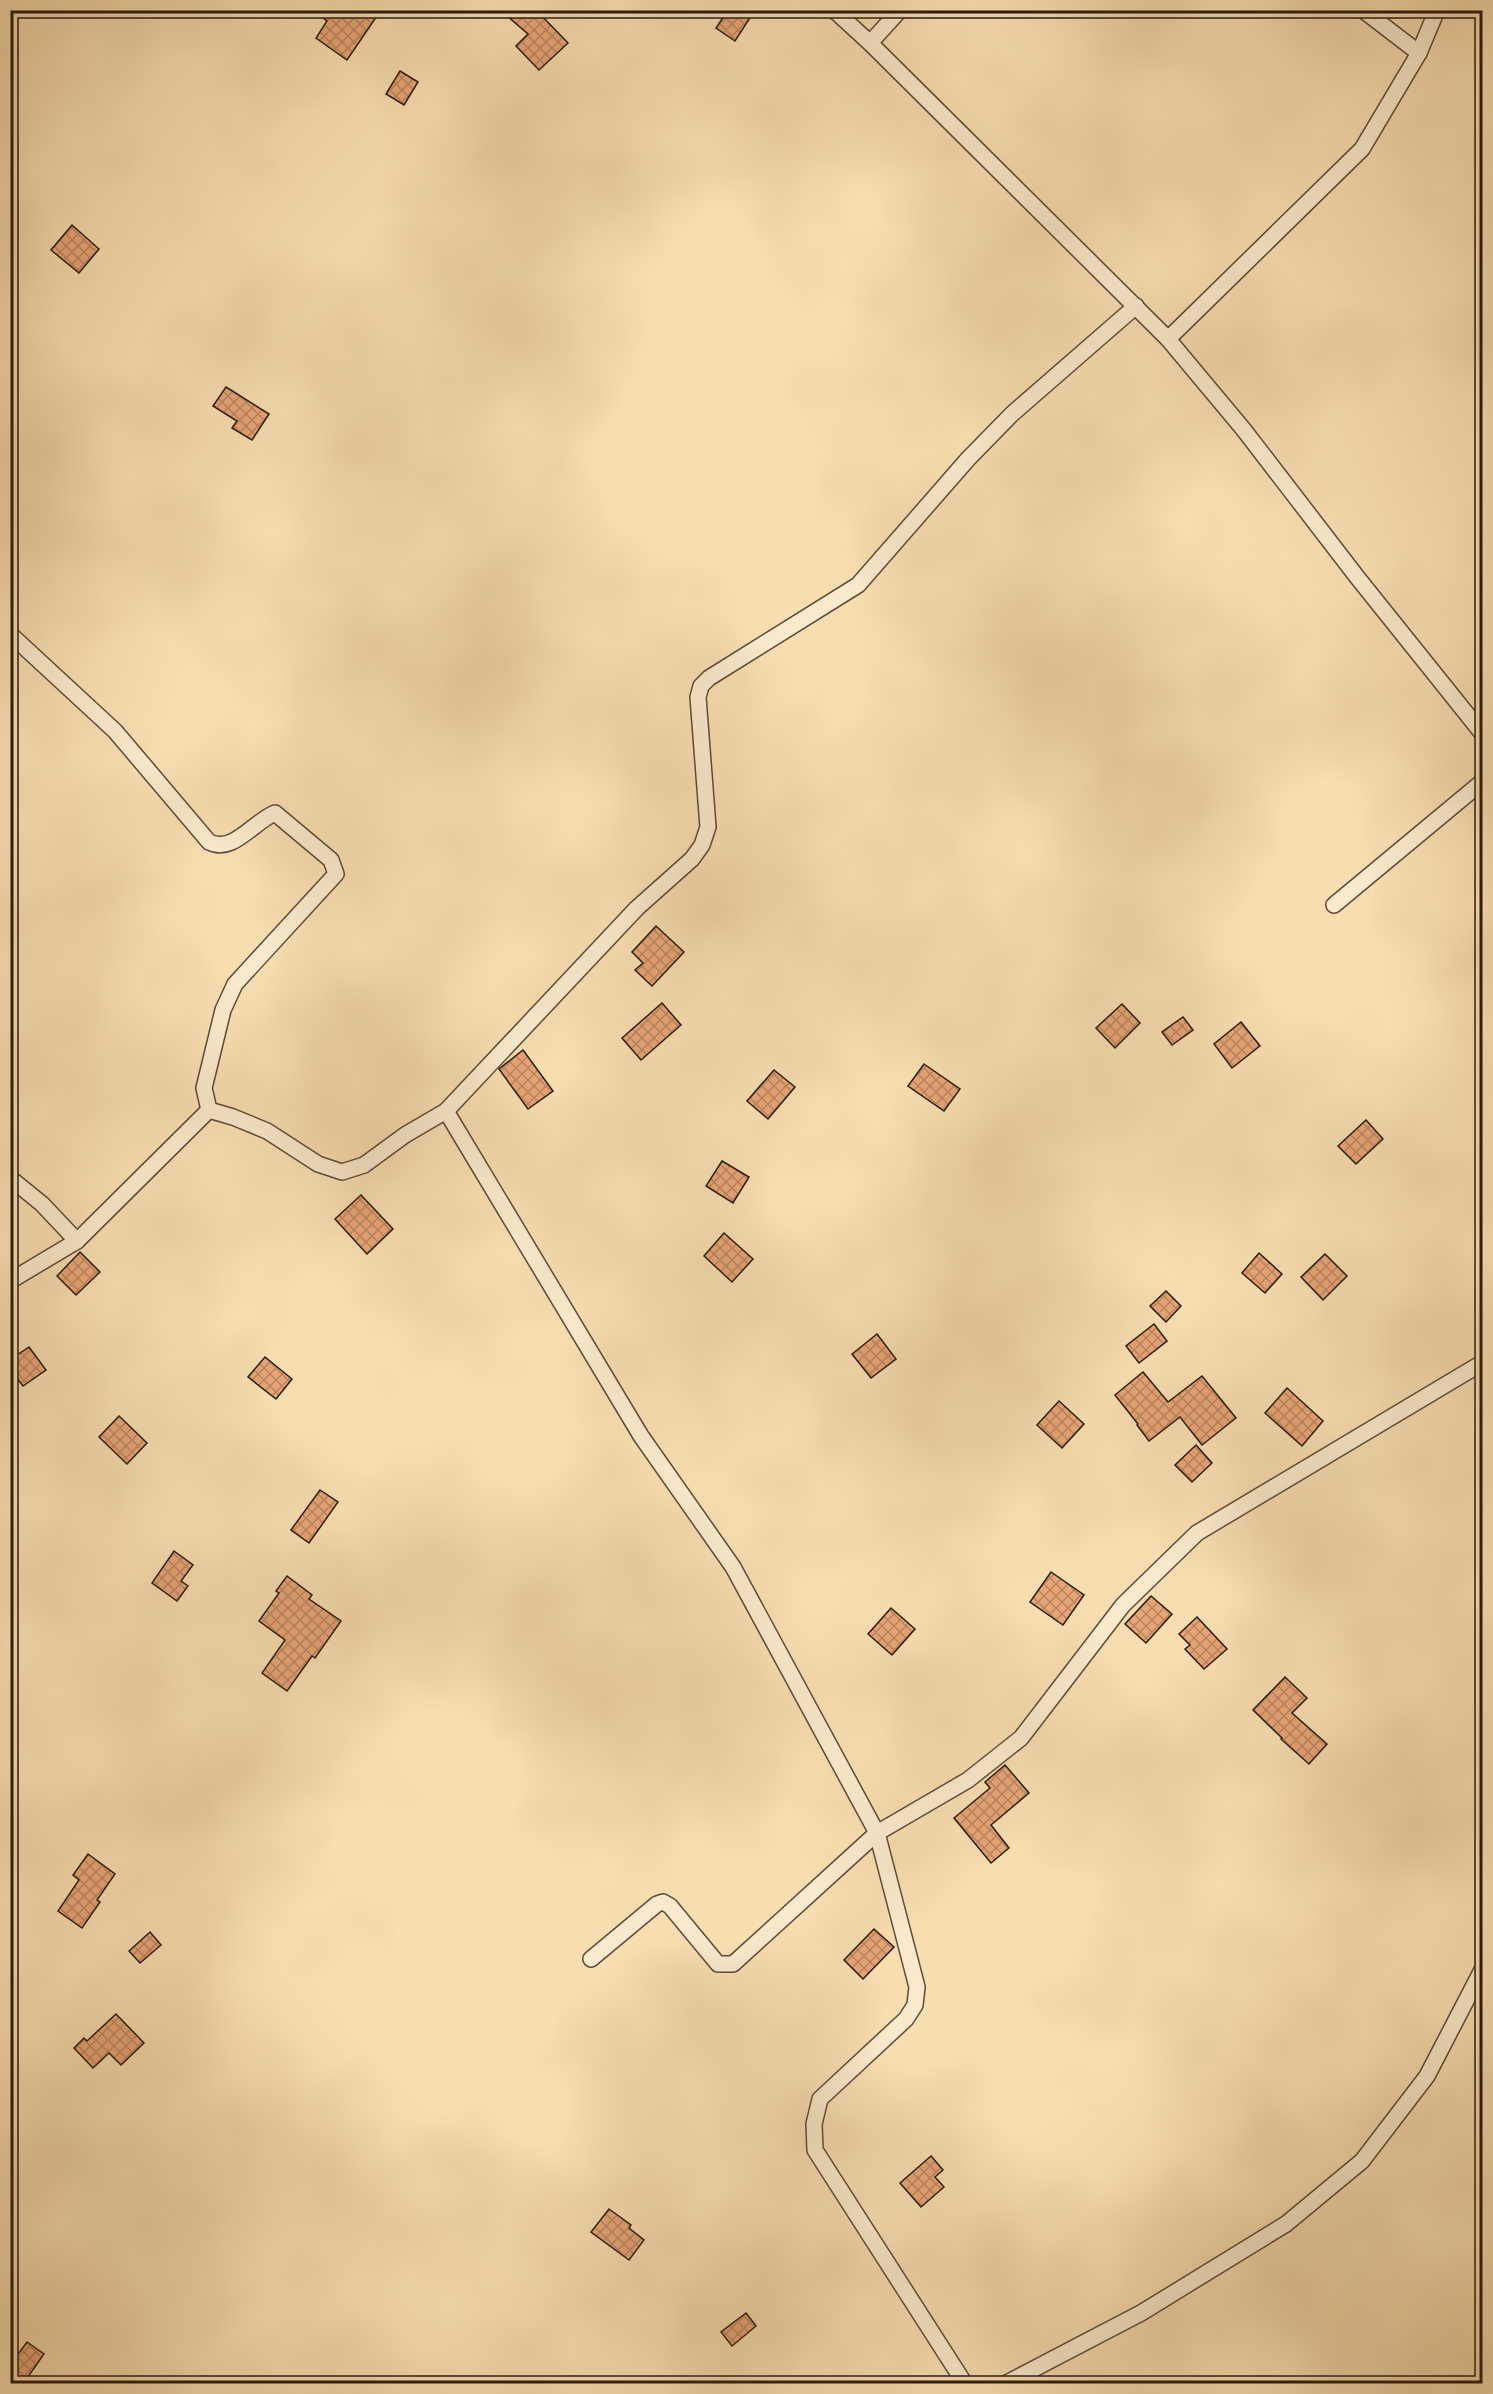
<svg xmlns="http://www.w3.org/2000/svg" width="1493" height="2394" font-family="'IM FELL Great Primer',serif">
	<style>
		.building { fill: url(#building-cross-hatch); stroke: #281a0e; stroke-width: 1.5 }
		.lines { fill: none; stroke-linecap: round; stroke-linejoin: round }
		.street-casing { stroke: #5c4b37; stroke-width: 18 }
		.street { stroke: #fae9cc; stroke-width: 15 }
	</style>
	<defs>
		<pattern id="building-cross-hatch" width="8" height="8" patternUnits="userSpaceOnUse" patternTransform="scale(1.5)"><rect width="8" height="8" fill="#e7a476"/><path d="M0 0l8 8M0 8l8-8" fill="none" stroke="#bb855f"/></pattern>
	</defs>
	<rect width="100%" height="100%" fill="#f8ddb1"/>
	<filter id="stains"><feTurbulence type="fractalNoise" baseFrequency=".00333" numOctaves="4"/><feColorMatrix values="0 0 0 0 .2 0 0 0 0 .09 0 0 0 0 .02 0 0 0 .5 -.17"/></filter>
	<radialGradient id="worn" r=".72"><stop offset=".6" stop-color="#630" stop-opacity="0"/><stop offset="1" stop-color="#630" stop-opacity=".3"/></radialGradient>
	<g class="building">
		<path d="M 312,10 L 381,10 L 347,60 L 316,38 L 327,21 Z"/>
		<path d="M 500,10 L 536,10 L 568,43 L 539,70 L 516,46 L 528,34 Z"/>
		<path d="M 728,10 L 755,10 L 735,41 L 716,28 Z"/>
		<path d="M 400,71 L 418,82 L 404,105 L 386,94 Z"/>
		<path d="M 72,225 L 99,249 L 79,273 L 51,250 Z"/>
		<path d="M 226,387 L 269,414 L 252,440 L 232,428 L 237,421 L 213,406 Z"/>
		<path d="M 656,926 L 684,952 L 652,986 L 635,970 L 643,963 L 632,952 Z"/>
		<path d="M 662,1003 L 681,1025 L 641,1060 L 622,1038 Z"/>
		<path d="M 1122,1004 L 1140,1023 L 1115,1048 L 1096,1028 Z"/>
		<path d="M 1183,1017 L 1193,1030 L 1172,1045 L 1162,1032 Z"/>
		<path d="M 1241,1022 L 1260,1046 L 1232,1068 L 1214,1044 Z"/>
		<path d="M 523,1050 L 553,1091 L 528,1109 L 499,1069 Z"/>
		<path d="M 924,1064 L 960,1089 L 944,1111 L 908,1086 Z"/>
		<path d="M 774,1070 L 795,1087 L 768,1119 L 747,1101 Z"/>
		<path d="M 1366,1120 L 1383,1139 L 1356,1164 L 1338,1146 Z"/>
		<path d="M 722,1161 L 749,1177 L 733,1203 L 706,1186 Z"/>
		<path d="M 361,1195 L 393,1229 L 367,1254 L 335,1219 Z"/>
		<path d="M 724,1233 L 753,1259 L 732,1282 L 704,1256 Z"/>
		<path d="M 80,1252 L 100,1272 L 76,1295 L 57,1276 Z"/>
		<path d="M 1259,1253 L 1282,1274 L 1265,1293 L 1242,1273 Z"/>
		<path d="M 1325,1254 L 1347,1276 L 1323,1300 L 1301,1277 Z"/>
		<path d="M 1166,1291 L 1181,1306 L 1166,1322 L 1150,1306 Z"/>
		<path d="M 1154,1324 L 1167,1341 L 1139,1363 L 1126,1346 Z"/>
		<path d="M 877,1334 L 896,1359 L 871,1378 L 852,1354 Z"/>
		<path d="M 29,1347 L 46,1370 L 23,1386 L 10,1369 L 10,1360 Z"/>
		<path d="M 265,1357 L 292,1379 L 276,1399 L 248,1377 Z"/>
		<path d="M 1143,1372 L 1168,1402 L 1202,1376 L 1236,1418 L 1202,1445 L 1180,1417 L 1149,1441 L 1137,1425 L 1138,1424 L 1115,1395 Z"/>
		<path d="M 1287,1388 L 1323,1421 L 1302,1446 L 1265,1413 Z"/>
		<path d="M 1059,1401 L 1084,1424 L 1062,1448 L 1037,1425 Z"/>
		<path d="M 119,1416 L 147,1443 L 127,1464 L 99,1437 Z"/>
		<path d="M 1196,1445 L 1212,1463 L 1192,1482 L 1175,1465 Z"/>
		<path d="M 320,1490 L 338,1502 L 309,1543 L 291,1530 Z"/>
		<path d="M 174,1551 L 193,1565 L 181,1581 L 188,1586 L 177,1601 L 152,1583 Z"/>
		<path d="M 1051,1572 L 1084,1595 L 1063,1625 L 1030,1602 Z"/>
		<path d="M 287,1576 L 312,1595 L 309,1599 L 341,1621 L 315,1658 L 312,1656 L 287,1691 L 262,1673 L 285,1640 L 259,1621 L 279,1593 L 276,1591 Z"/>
		<path d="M 1151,1596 L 1172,1614 L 1146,1643 L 1125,1624 Z"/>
		<path d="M 891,1608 L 915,1629 L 892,1655 L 868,1634 Z"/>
		<path d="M 1197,1617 L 1227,1649 L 1204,1669 L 1185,1649 L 1190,1645 L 1179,1634 Z"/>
		<path d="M 1285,1677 L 1307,1698 L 1292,1713 L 1327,1744 L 1309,1764 L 1281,1739 L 1282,1738 L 1253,1710 Z"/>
		<path d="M 1005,1765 L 1029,1793 L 991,1825 L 1009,1848 L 991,1863 L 954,1818 L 990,1788 L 985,1782 Z"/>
		<path d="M 88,1854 L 115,1874 L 97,1900 L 100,1902 L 82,1928 L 58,1911 L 79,1880 L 73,1875 Z"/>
		<path d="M 874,1929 L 894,1947 L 863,1979 L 844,1960 Z"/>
		<path d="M 150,1932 L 161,1945 L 140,1963 L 129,1951 Z"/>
		<path d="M 116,2014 L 144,2043 L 121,2065 L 109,2053 L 93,2068 L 74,2048 L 84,2038 L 87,2041 Z"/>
		<path d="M 931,2156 L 943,2170 L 935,2177 L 944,2187 L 921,2207 L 900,2183 Z"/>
		<path d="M 609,2209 L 631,2225 L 629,2228 L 644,2240 L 629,2260 L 591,2232 Z"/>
		<path d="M 746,2313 L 756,2326 L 732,2346 L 721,2332 Z"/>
		<path d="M 27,2342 L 44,2354 L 23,2384 L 16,2384 L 10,2380 L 10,2365 Z"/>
	</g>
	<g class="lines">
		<defs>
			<g id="street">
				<path d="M 834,10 L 870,43 L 1168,339 L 1244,430 L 1357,577 L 1482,733"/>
				<path d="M 1363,10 L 1419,53"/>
				<path d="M 870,43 L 900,10"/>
				<path d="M 1168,339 L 1362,149 L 1419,53 L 1437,10"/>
				<path d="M 10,634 L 115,731 L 209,842 C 233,854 253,822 275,813 L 331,860 L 336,874 L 235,984 L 223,1010 L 204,1088 L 209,1110 L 77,1241 L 10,1281"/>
				<path d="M 1334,905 L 1482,782"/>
				<path d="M 209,1110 L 233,1117 L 267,1131 L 318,1164 L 342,1172 L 364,1165 L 405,1135 L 446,1111 L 637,908 L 692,859 L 702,845 L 708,827 L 698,697 L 701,686 L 709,678 L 858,585 L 968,459 L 1012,414 L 1136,306"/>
				<path d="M 446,1111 L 641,1436 L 733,1567 L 877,1833 L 733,1964 L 718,1964 L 670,1906 L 663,1902 L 657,1904 L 591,1959"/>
				<path d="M 10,1178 L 42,1204 L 77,1241"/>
				<path d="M 965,2384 L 815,2150 L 814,2124 L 820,2099 L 906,2019 L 915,2005 L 917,1987 L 877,1833 L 968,1780 L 1021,1738 L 1123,1605 L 1197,1533 L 1482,1363"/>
				<path d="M 1005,2384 L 1141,2313 L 1286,2224 L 1362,2161 L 1427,2076 L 1482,1970"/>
			</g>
		</defs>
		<use href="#street" class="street-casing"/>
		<use href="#street" class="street"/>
	</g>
	<rect width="1493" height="2394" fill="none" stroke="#f8ddb1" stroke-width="36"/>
	<rect x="12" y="12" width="1469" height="2370" fill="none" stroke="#281a0e" stroke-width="3"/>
	<rect x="18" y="18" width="1457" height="2358" fill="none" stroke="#281a0e" stroke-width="1.5"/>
	<rect width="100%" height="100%" filter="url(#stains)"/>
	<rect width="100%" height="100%" fill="url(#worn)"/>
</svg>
